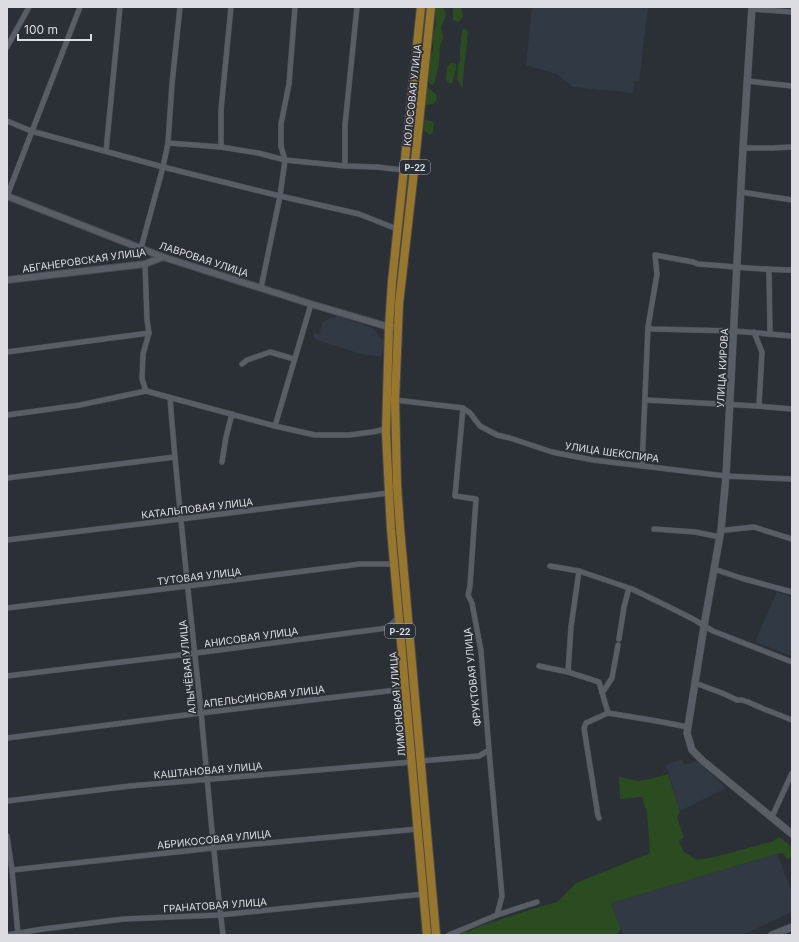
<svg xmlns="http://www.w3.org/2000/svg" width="799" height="942" font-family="Inter,sans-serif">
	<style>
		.built { fill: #313945 }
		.green { fill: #2b4b21 }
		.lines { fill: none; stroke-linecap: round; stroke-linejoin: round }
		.minor-casing { stroke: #474a51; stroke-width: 6 }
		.tertiary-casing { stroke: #474a51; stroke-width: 8 }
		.secondary-casing { stroke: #474a51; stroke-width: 8 }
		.trunk-casing { stroke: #474a51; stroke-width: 10 }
		.minor { stroke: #595e66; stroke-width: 5 }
		.tertiary { stroke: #595e66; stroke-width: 6 }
		.secondary { stroke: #595e66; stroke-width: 7 }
		.trunk { stroke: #98772d; stroke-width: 8 }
		.labels { text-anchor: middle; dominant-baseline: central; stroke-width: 3.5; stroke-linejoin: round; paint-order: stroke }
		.shield { fill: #2b2f36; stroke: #a6a9ae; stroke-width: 1 }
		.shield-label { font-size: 9px; font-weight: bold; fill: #dbdde2 }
		.street-label { font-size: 10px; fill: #dbdde2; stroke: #2b2f36 }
	</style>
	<rect width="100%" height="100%" fill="#2b2f36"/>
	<g class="built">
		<path d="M 532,7 L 648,7 L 639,82 L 634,81 L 633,93 L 573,87 L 557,74 L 526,65 Z"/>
		<path d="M 338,316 L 372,328 L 384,342 L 381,357 L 361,354 L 317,340 L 313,336 L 314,334 L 319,334 L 323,321 Z"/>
		<path d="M 777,592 L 792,597 L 792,656 L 755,642 Z"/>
		<path d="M 682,759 L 684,765 L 697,761 L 726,788 L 680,811 L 666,765 Z"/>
		<path d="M 777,854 L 792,892 L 792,912 L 742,935 L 623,935 L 611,903 Z"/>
	</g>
	<g class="green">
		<path d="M 435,7 L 443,7 L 446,14 L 445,19 L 442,24 L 441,29 L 443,35 L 443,39 L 440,45 L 439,66 L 437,71 L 435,82 L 433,85 L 430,84 L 428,75 L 430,55 L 433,51 L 433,35 L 436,24 Z"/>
		<path d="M 454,7 L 461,7 C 463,13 464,19 458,22 L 453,20 L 453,8 Z"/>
		<path d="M 463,29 L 466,29 L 468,32 C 467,50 463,68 463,86 L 462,88 L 458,81 L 457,78 L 458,65 L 460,61 L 460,49 L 462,30 Z"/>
		<path d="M 451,63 L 454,63 C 455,63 456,64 456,65 C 457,67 453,81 452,83 L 448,83 L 446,80 L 447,67 Z"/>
		<path d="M 427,88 L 429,88 L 434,93 L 436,94 L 437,98 L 436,101 L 433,104 L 426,105 L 424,101 L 426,98 Z"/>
		<path d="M 425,120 L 432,121 L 434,123 L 433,132 L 431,134 L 429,134 L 424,130 L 423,125 Z"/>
		<path d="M 668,774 L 680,811 L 677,818 L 684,837 L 679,841 L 684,852 L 697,860 L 715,857 L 766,843 L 771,842 L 779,837 L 792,847 L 792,857 L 787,859 L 783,853 L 777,854 L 611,903 L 621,929 L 616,935 L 452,935 L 466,930 L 468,932 L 481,926 L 532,909 L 557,902 L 576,883 L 650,853 L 647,813 L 642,797 L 620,799 L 619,777 L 639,781 L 654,778 Z"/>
	</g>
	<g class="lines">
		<defs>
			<g id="minor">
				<path d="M 752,9 L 792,12"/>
				<path d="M 7,47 L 29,7"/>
				<path d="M 747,81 L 792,86"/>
				<path d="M 7,121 L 31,131 L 163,167 L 280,196 L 359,214 L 397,229"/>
				<path d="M 168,143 L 221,147 L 258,153 L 285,160 L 345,166 L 377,167 L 403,170"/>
				<path d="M 221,147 L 221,110 L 231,7"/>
				<path d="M 743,148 L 772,148 L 792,147"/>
				<path d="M 106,151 L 120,7"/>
				<path d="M 345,166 L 345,125 L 357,7"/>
				<path d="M 741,192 L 792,200"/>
				<path d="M 7,196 L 80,7"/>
				<path d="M 141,248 L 163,167 L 168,143 L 172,84 L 180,7"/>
				<path d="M 145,264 L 147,320 L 149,333 L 143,354 L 142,379 L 146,391"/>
				<path d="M 769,270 L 770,334"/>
				<path d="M 261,288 L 280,196 L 285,160 L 281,146 L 281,124 L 289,84 L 295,7"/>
				<path d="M 648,327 L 652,329 L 734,331 L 792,336"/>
				<path d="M 754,332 L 762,352 L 759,406"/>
				<path d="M 7,352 L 149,333"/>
				<path d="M 242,364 L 247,360 L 270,352 L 294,359"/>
				<path d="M 170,398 C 178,503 190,607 201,712 C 208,786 214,861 223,935"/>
				<path d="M 395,400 L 463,408 L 470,413 L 480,426 L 497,435 L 510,438 L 552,452 L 593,460 L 726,476 L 792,479"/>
				<path d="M 645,400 L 757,406 L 792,409"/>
				<path d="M 463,408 L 455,496 L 476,499 L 470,586 L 468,595 L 472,603 L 481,651 L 489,750 L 502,896 L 497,915"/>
				<path d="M 7,415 L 80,405 L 146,391 L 275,426 L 315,435 L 349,435 L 372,432 L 386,429"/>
				<path d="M 275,426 L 311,304"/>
				<path d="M 222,462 L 226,437 L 232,414"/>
				<path d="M 642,466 L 648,327 L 657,274 L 655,255 L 693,262 L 698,264 C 729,266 761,270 792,270"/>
				<path d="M 7,478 L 175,457"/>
				<path d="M 654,529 L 695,532 L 720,537"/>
				<path d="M 721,530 L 726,530 L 754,527 L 792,539"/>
				<path d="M 7,540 L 181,519 L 389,493"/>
				<path d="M 550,566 L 579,571 L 632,589 L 665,605 L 693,619 L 713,631 L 792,662"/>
				<path d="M 714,569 L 741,578 L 792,592"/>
				<path d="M 7,608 L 188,586 L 360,564 L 394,564"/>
				<path d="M 619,639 L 624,607 L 629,588"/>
				<path d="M 539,666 L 568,672 L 599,682 L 608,713"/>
				<path d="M 568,672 L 571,627 L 579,571"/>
				<path d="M 7,676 L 196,653 L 387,628 L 399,617"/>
				<path d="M 695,683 L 722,693 L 737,700 L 742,700 L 748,702 L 764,709 L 792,720"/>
				<path d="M 602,693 L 612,678 L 618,645"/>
				<path d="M 7,738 L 201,713 L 405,689"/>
				<path d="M 421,761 L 479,756 L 489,750"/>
				<path d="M 7,801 L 130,786 L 412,762"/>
				<path d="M 772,817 L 792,773"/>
				<path d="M 599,818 L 598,816 L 584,728 L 586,723 L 608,713 L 651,720 L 688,727"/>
				<path d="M 7,836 L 12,870 L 18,934"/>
				<path d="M 12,870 L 213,848 L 418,829"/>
				<path d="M 7,935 L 43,929 L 124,919 L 220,915 L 424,894"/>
				<path d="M 449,935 L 497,915 L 537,902"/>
			</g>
			<g id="tertiary">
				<path d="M 7,196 L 163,257 L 311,304 L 389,327 L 393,327"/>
				<path d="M 7,280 L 145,264 L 163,257"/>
			</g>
			<g id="secondary">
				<path d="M 752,7 L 743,148 L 726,476 L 721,530 L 705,620 L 687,733 L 692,750 L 703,761 L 792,834"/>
				<path d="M 772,935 L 792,927"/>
			</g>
			<g id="trunk">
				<path d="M 421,7 L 392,282 L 389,327 L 386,432 L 389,493 L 391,529 L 427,935"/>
				<path d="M 431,7 L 414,171 L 399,304 L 395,400 L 397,485 L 400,528 L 436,935"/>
			</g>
		</defs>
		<use href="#minor" class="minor-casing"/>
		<use href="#tertiary" class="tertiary-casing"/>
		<use href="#secondary" class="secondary-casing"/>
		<use href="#trunk" class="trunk-casing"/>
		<use href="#minor" class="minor"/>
		<use href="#tertiary" class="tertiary"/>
		<use href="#secondary" class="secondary"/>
		<use href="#trunk" class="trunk"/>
	</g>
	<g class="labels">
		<g class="shield">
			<rect x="400" y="160" width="30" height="14" rx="3"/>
			<rect x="385" y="624" width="30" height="14" rx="3"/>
		</g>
		<g class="shield-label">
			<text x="415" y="167">Р-22</text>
			<text x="400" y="631">Р-22</text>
		</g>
		<g class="street-label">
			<text transform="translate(412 95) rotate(-84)">КОЛОСОВАЯ УЛИЦА</text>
			<text transform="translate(204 259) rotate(18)">ЛАВРОВАЯ УЛИЦА</text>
			<text transform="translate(84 260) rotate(-8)">АБГАНЕРОВСКАЯ УЛИЦА</text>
			<text transform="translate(722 368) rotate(-87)">УЛИЦА КИРОВА</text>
			<text transform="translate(612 452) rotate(8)">УЛИЦА ШЕКСПИРА</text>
			<text transform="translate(197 508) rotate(-7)">КАТАЛЬПОВАЯ УЛИЦА</text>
			<text transform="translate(199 576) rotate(-7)">ТУТОВАЯ УЛИЦА</text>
			<text transform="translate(251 637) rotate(-8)">АНИСОВАЯ УЛИЦА</text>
			<text transform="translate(187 667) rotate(-96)">АЛЫЧЁВАЯ УЛИЦА</text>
			<text transform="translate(472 677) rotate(-96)">ФРУКТОВАЯ УЛИЦА</text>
			<text transform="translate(264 696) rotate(-7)">АПЕЛЬСИНОВАЯ УЛИЦА</text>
			<text transform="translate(397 704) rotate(-95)">ЛИМОНОВАЯ УЛИЦА</text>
			<text transform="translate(208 770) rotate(-5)">КАШТАНОВАЯ УЛИЦА</text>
			<text transform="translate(214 839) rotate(-6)">АБРИКОСОВАЯ УЛИЦА</text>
			<text transform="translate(215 905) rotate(-4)">ГРАНАТОВАЯ УЛИЦА</text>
		</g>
	</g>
	<rect width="799" height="942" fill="none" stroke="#dbdde2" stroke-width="16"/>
	<path d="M18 34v6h73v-6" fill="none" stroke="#dbdde2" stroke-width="2"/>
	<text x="24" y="34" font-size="12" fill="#dbdde2" stroke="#2b2f36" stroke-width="3" paint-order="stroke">100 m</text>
</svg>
